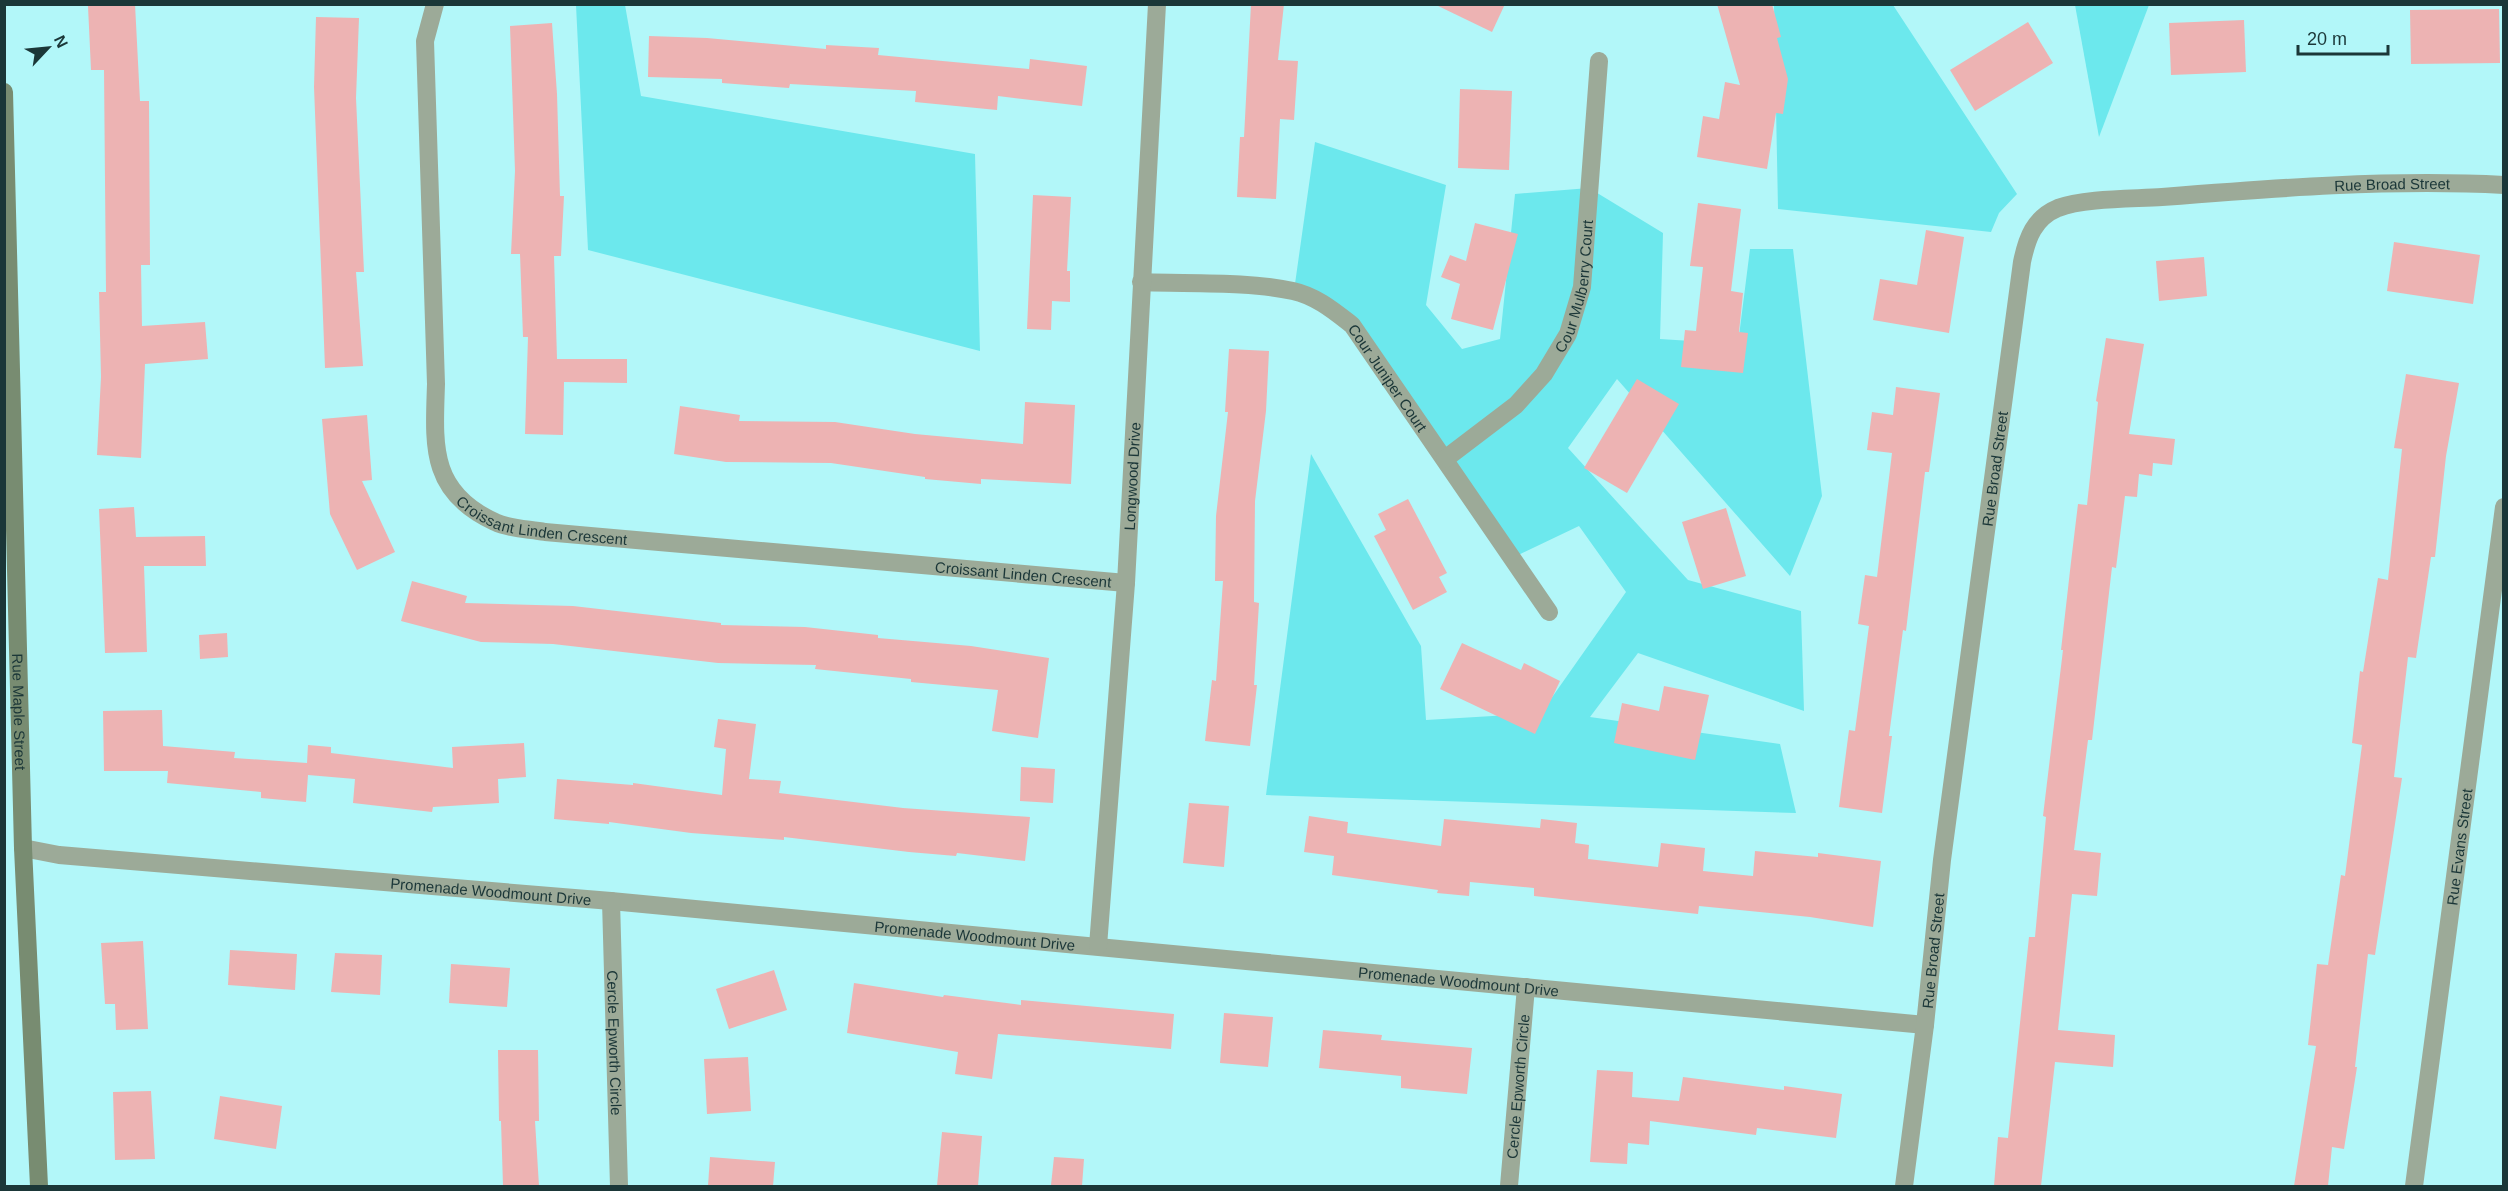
<svg xmlns="http://www.w3.org/2000/svg" width="2508" height="1191" font-family="Helvetica,sans-serif">
	<style>
		.green { fill: #6ce8ed }
		.building { fill: #edb3b3 }
		.lines { fill: none; stroke-linecap: round; stroke-linejoin: round }
		.street { stroke: #9caa98; stroke-width: 18 }
		.secondary { stroke: #788c71; stroke-width: 18 }
		.labels { text-anchor: middle; dominant-baseline: central; stroke-width: 6; stroke-linejoin: round; paint-order: stroke }
		.street-label { font-size: 15px; fill: #1b3738; stroke: #b2f7f9 }
	</style>
	<rect width="100%" height="100%" fill="#b2f7f9"/>
	<g class="green">
		<path d="M 576,5 L 625,5 L 641,96 L 975,154 L 980,351 L 588,250 Z"/>
		<path d="M 1774,5 L 1893,5 L 2017,194 L 1999,213 L 1991,232 L 1778,209 Z"/>
		<path d="M 2075,5 L 2149,5 L 2099,137 Z"/>
		<path d="M 1315,142 L 1446,185 L 1426,305 L 1462,349 L 1500,339 L 1515,194 L 1589,188 L 1663,233 L 1660,339 L 1738,344 L 1750,249 L 1793,249 L 1822,496 L 1790,576 L 1617,379 L 1568,448 L 1688,580 L 1801,611 L 1804,711 L 1638,653 L 1590,717 L 1780,744 L 1796,813 L 1266,795 L 1311,454 L 1421,646 L 1426,720 L 1541,713 L 1626,592 L 1579,526 L 1512,558 L 1352,325 L 1294,291 Z"/>
	</g>
	<g class="building">
		<path d="M 135,4 L 140,101 L 149,101 L 150,265 L 141,265 L 142,326 L 205,322 L 208,359 L 145,364 L 141,458 L 97,455 L 101,377 L 99,292 L 106,292 L 104,70 L 91,70 L 88,6 Z"/>
		<path d="M 1251,4 L 1284,4 L 1278,60 L 1298,61 L 1294,120 L 1280,119 L 1276,199 L 1237,197 L 1240,137 L 1244,137 Z"/>
		<path d="M 1434,4 L 1505,4 L 1492,32 Z"/>
		<path d="M 1717,4 L 1772,4 L 1781,37 L 1777,38 L 1788,79 L 1783,114 L 1776,113 L 1767,169 L 1697,157 L 1703,116 L 1719,119 L 1725,82 L 1740,85 Z"/>
		<path d="M 2499,9 L 2500,63 L 2411,64 L 2410,10 Z"/>
		<path d="M 316,17 L 359,18 L 356,98 L 364,272 L 356,272 L 363,366 L 325,368 L 314,87 Z"/>
		<path d="M 2244,20 L 2246,72 L 2171,75 L 2169,23 Z"/>
		<path d="M 2028,22 L 2053,63 L 1975,111 L 1950,70 Z"/>
		<path d="M 552,23 L 557,94 L 560,196 L 564,196 L 561,256 L 554,256 L 557,359 L 627,359 L 627,383 L 564,382 L 563,435 L 525,434 L 528,337 L 523,337 L 520,254 L 511,254 L 515,171 L 510,26 Z"/>
		<path d="M 649,36 L 707,38 L 826,49 L 826,45 L 879,48 L 878,55 L 1029,69 L 1030,59 L 1087,66 L 1082,106 L 998,96 L 997,110 L 915,102 L 916,91 L 790,84 L 789,88 L 722,83 L 722,79 L 648,77 Z"/>
		<path d="M 1460,89 L 1512,91 L 1509,170 L 1458,168 Z"/>
		<path d="M 1033,195 L 1071,197 L 1067,271 L 1070,271 L 1070,302 L 1052,301 L 1051,330 L 1027,329 Z"/>
		<path d="M 1698,203 L 1741,209 L 1731,291 L 1743,293 L 1739,332 L 1748,333 L 1743,373 L 1681,367 L 1685,330 L 1696,331 L 1703,267 L 1690,266 Z"/>
		<path d="M 1475,223 L 1518,234 L 1493,330 L 1451,319 L 1460,284 L 1441,277 L 1450,255 L 1466,261 Z"/>
		<path d="M 1926,230 L 1964,237 L 1949,333 L 1873,320 L 1880,279 L 1917,285 Z"/>
		<path d="M 2394,242 L 2480,255 L 2473,304 L 2387,291 Z"/>
		<path d="M 2204,257 L 2207,296 L 2159,301 L 2156,261 Z"/>
		<path d="M 2106,338 L 2144,344 L 2129,434 L 2175,439 L 2172,465 L 2153,463 L 2152,476 L 2139,474 L 2137,497 L 2125,496 L 2116,568 L 2112,567 L 2092,740 L 2088,740 L 2074,850 L 2101,853 L 2097,896 L 2072,894 L 2058,1030 L 2115,1035 L 2113,1067 L 2055,1062 L 2041,1186 L 1994,1186 L 1998,1137 L 2008,1138 L 2029,937 L 2035,937 L 2046,817 L 2043,816 L 2063,650 L 2061,650 L 2071,562 L 2078,504 L 2087,505 L 2098,402 L 2096,401 Z"/>
		<path d="M 1229,349 L 1269,351 L 1266,411 L 1255,501 L 1254,602 L 1259,603 L 1254,685 L 1257,685 L 1250,746 L 1205,741 L 1212,680 L 1216,681 L 1223,581 L 1215,581 L 1216,516 L 1228,412 L 1225,412 Z"/>
		<path d="M 2406,374 L 2459,383 L 2446,456 L 2435,557 L 2431,557 L 2416,658 L 2408,657 L 2394,777 L 2402,778 L 2375,955 L 2368,954 L 2355,1067 L 2357,1067 L 2344,1149 L 2332,1147 L 2328,1186 L 2294,1186 L 2316,1046 L 2308,1045 L 2317,964 L 2328,965 L 2341,875 L 2345,876 L 2362,745 L 2352,743 L 2360,671 L 2363,672 L 2378,578 L 2388,580 L 2402,449 L 2394,448 Z"/>
		<path d="M 1637,379 L 1679,404 L 1627,493 L 1584,468 Z"/>
		<path d="M 1896,387 L 1940,393 L 1929,472 L 1925,472 L 1906,631 L 1903,630 L 1889,736 L 1892,736 L 1882,813 L 1839,807 L 1849,730 L 1855,731 L 1869,626 L 1858,624 L 1865,575 L 1877,577 L 1892,453 L 1867,450 L 1872,412 L 1893,415 Z"/>
		<path d="M 1025,402 L 1075,405 L 1071,484 L 981,479 L 981,484 L 925,479 L 925,477 L 831,463 L 726,462 L 674,454 L 680,406 L 740,415 L 739,421 L 835,422 L 915,434 L 1023,444 Z"/>
		<path d="M 367,415 L 372,480 L 362,481 L 395,552 L 357,570 L 330,514 L 322,419 Z"/>
		<path d="M 1408,499 L 1447,573 L 1439,577 L 1447,592 L 1413,610 L 1374,536 L 1386,530 L 1378,514 Z"/>
		<path d="M 134,507 L 136,537 L 205,536 L 206,566 L 144,566 L 147,652 L 105,653 L 99,509 Z"/>
		<path d="M 1726,508 L 1746,576 L 1703,589 L 1682,522 Z"/>
		<path d="M 412,581 L 467,596 L 465,603 L 573,606 L 721,623 L 721,625 L 805,627 L 878,635 L 878,638 L 971,646 L 1049,658 L 1038,738 L 992,731 L 998,690 L 911,682 L 911,679 L 815,669 L 816,665 L 718,663 L 553,644 L 481,642 L 401,621 Z"/>
		<path d="M 227,633 L 228,657 L 200,659 L 199,635 Z"/>
		<path d="M 1462,643 L 1521,670 L 1524,663 L 1560,681 L 1535,734 L 1440,689 Z"/>
		<path d="M 1664,686 L 1709,695 L 1695,760 L 1614,743 L 1622,703 L 1659,711 Z"/>
		<path d="M 162,710 L 163,746 L 235,752 L 234,758 L 307,763 L 308,745 L 331,747 L 331,753 L 453,768 L 452,747 L 524,743 L 526,777 L 498,779 L 499,803 L 433,807 L 432,812 L 353,803 L 355,779 L 308,775 L 306,802 L 261,798 L 261,792 L 167,783 L 168,771 L 104,771 L 103,711 Z"/>
		<path d="M 718,719 L 756,724 L 749,779 L 781,781 L 779,793 L 903,808 L 1030,817 L 1025,861 L 957,853 L 956,856 L 909,852 L 784,837 L 784,840 L 691,833 L 609,822 L 609,824 L 554,819 L 557,779 L 633,785 L 633,783 L 722,795 L 726,749 L 714,747 Z"/>
		<path d="M 1021,767 L 1055,769 L 1053,803 L 1020,801 Z"/>
		<path d="M 1189,803 L 1229,806 L 1224,867 L 1183,863 Z"/>
		<path d="M 1309,816 L 1348,822 L 1347,833 L 1441,846 L 1444,819 L 1540,828 L 1541,819 L 1577,823 L 1575,843 L 1589,845 L 1588,859 L 1658,867 L 1661,843 L 1705,848 L 1703,871 L 1753,876 L 1755,851 L 1818,857 L 1818,853 L 1881,861 L 1873,927 L 1810,917 L 1699,906 L 1698,914 L 1534,896 L 1534,888 L 1470,882 L 1469,896 L 1437,893 L 1438,890 L 1332,875 L 1334,856 L 1304,852 Z"/>
		<path d="M 143,941 L 148,1029 L 116,1030 L 115,1004 L 105,1004 L 101,943 Z"/>
		<path d="M 230,950 L 297,954 L 295,990 L 228,985 Z"/>
		<path d="M 335,953 L 382,955 L 380,995 L 331,992 Z"/>
		<path d="M 451,964 L 510,968 L 507,1007 L 449,1003 Z"/>
		<path d="M 774,970 L 787,1010 L 729,1029 L 716,989 Z"/>
		<path d="M 854,983 L 943,997 L 944,995 L 1021,1005 L 1021,1000 L 1174,1014 L 1171,1049 L 998,1034 L 992,1079 L 955,1074 L 958,1052 L 847,1033 Z"/>
		<path d="M 1224,1013 L 1273,1017 L 1268,1067 L 1220,1063 Z"/>
		<path d="M 1323,1030 L 1382,1035 L 1381,1040 L 1472,1048 L 1467,1094 L 1401,1088 L 1401,1076 L 1319,1068 Z"/>
		<path d="M 498,1050 L 538,1050 L 539,1121 L 535,1121 L 539,1186 L 503,1186 L 501,1121 L 499,1121 Z"/>
		<path d="M 748,1057 L 751,1111 L 707,1114 L 704,1059 Z"/>
		<path d="M 1597,1070 L 1633,1072 L 1632,1097 L 1679,1101 L 1683,1077 L 1784,1090 L 1784,1086 L 1842,1094 L 1836,1138 L 1757,1128 L 1756,1135 L 1650,1121 L 1649,1145 L 1628,1143 L 1627,1164 L 1590,1162 Z"/>
		<path d="M 151,1091 L 155,1159 L 115,1160 L 113,1092 Z"/>
		<path d="M 220,1096 L 282,1106 L 276,1149 L 214,1139 Z"/>
		<path d="M 942,1132 L 982,1136 L 978,1186 L 937,1186 Z"/>
		<path d="M 710,1157 L 775,1162 L 773,1186 L 708,1186 Z"/>
		<path d="M 1054,1157 L 1084,1159 L 1082,1186 L 1051,1185 Z"/>
	</g>
	<g class="lines">
		<g class="street">
			<path id="s1" d="M 435,4 L 425,41 L 436,384 C 434,445 429,492 495,522 C 509,529 529,529 545,532 L 1126,583"/>
			<path id="s2" d="M 1141,282 C 1187,284 1249,281 1293,291 C 1316,296 1334,311 1352,325 L 1549,612"/>
			<path id="s3" d="M 1445,459 L 1516,405 L 1544,374 L 1568,334 L 1582,287 L 1599,61"/>
			<path id="s4" d="M 23,848 L 59,855 L 611,901 L 1925,1025"/>
			<path id="s5" d="M 611,901 L 619,1186"/>
			<path id="s6" d="M 1098,946 L 1126,583 L 1157,4"/>
			<path id="s7" d="M 1509,1186 L 1526,987"/>
			<path id="s8" d="M 1904,1186 L 1925,1025 L 1942,860 L 2022,262 C 2027,238 2034,218 2058,208 C 2084,198 2134,199 2162,197 C 2276,188 2390,179 2504,185"/>
			<path id="s9" d="M 2414,1186 L 2504,507"/>
		</g>
		<path class="secondary" id="s10" d="M 4,92 L 23,848 L 39,1186"/>
	</g>
	<g class="labels">
		<g class="street-label">
			<text stroke="none"><textPath href="#s8" startOffset="1335">Rue Broad Street</textPath></text>
			<text stroke="none"><textPath href="#s3" startOffset="226">Cour Mulberry Court</textPath></text>
			<text stroke="none"><textPath href="#s2" startOffset="285">Cour Juniper Court</textPath></text>
			<text stroke="none"><textPath href="#s8" startOffset="723">Rue Broad Street</textPath></text>
			<text stroke="none"><textPath href="#s6" startOffset="471">Longwood Drive</textPath></text>
			<text stroke="none"><textPath href="#s1" startOffset="590">Croissant Linden Crescent</textPath></text>
			<text stroke="none"><textPath href="#s1" startOffset="1076">Croissant Linden Crescent</textPath></text>
			<text stroke="none"><textPath href="#s10" startOffset="620">Rue Maple Street</textPath></text>
			<text stroke="none"><textPath href="#s9" startOffset="342">Rue Evans Street</textPath></text>
			<text stroke="none"><textPath href="#s4" startOffset="470">Promenade Woodmount Drive</textPath></text>
			<text stroke="none"><textPath href="#s4" startOffset="956">Promenade Woodmount Drive</textPath></text>
			<text stroke="none"><textPath href="#s8" startOffset="237">Rue Broad Street</textPath></text>
			<text stroke="none"><textPath href="#s4" startOffset="1442">Promenade Woodmount Drive</textPath></text>
			<text stroke="none"><textPath href="#s5" startOffset="142">Cercle Epworth Circle</textPath></text>
			<text stroke="none"><textPath href="#s7" startOffset="100">Cercle Epworth Circle</textPath></text>
		</g>
	</g>
	<rect width="2508" height="1191" fill="none" stroke="#1b3738" stroke-width="12"/>
	<g transform="translate(48 48) rotate(64)" stroke="#b2f7f9" stroke-width="4.5" paint-order="stroke">
	<path d="M0-4.5L10 22L0 15L-10 22Z" fill="#1b3738"/>
	<text y="-9" font-size="16" font-weight="bold" text-anchor="middle" fill="#1b3738">N</text>
	</g>
	<path d="M2298 45v9h90v-9" fill="none" stroke="#1b3738" stroke-width="3"/>
	<text x="2307" y="45" font-size="18" fill="#1b3738" stroke="#b2f7f9" stroke-width="4.5" paint-order="stroke">20 m</text>
</svg>
